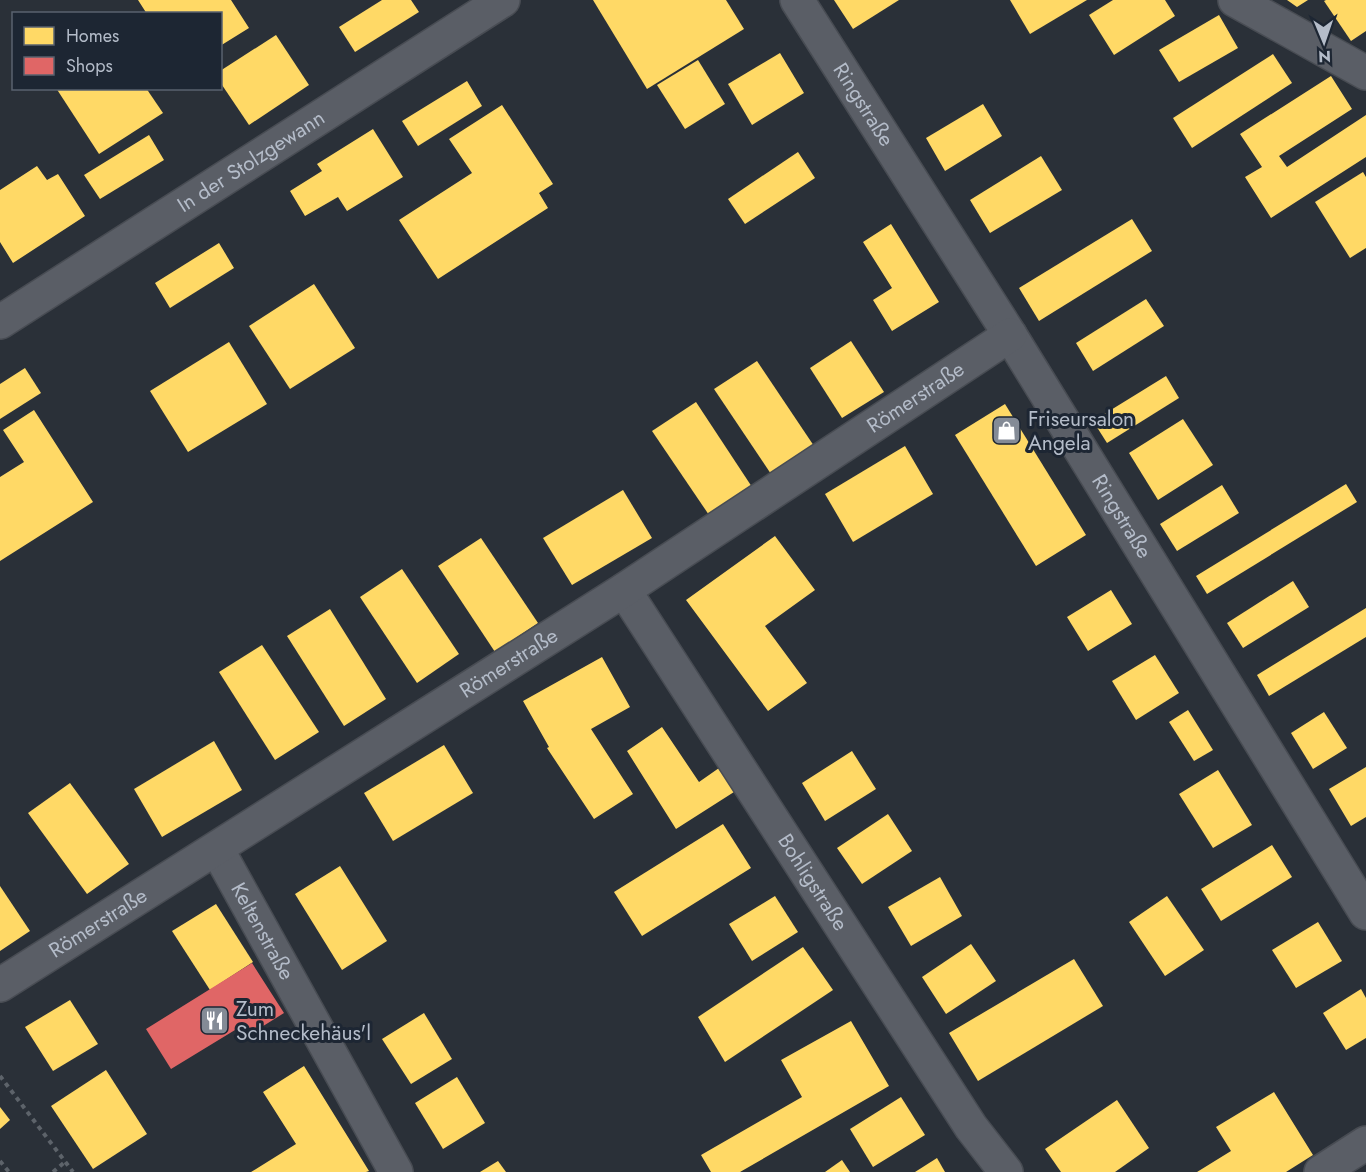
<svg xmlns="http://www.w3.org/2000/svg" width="1366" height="1172" font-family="Jost,sans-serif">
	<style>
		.homes { fill: #ffd966 }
		.shops { fill: #e06666 }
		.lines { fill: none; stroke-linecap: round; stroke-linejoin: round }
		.minor-casing { stroke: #484c53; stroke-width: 36 }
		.path { stroke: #5d636a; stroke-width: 4; stroke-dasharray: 4.5 4.5; stroke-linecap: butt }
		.minor { stroke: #5a5e66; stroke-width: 33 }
		.labels { text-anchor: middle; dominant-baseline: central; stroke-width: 6; stroke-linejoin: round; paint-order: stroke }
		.street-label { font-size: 21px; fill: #b4bcc9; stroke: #1d2633 }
		.poi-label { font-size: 21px; fill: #b4bcc9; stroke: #1d2633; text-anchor: start }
	</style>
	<rect width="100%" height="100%" fill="#2a3038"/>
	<g class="homes">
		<path d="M 138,0 L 231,0 L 249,28 L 220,46 L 220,14 L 147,14 Z"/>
		<path d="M 382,0 L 411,0 L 419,12 L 355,52 L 339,27 Z"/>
		<path d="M 593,0 L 726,0 L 744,29 L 647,89 Z"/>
		<path d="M 834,0 L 899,0 L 853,29 Z"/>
		<path d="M 1010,0 L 1087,0 L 1030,34 Z"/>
		<path d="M 1113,0 L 1165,0 L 1175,16 L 1114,55 L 1089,15 Z"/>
		<path d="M 1287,0 L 1308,0 L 1297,7 Z"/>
		<path d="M 1326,0 L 1366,0 L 1366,31 L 1351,41 L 1324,1 Z"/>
		<path d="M 1219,15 L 1238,48 L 1179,82 L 1159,50 Z"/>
		<path d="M 276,35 L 309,85 L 249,125 L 220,82 L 220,71 Z"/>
		<path d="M 780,53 L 804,93 L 752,125 L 728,84 Z"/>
		<path d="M 1273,54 L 1292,83 L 1192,148 L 1173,118 Z"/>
		<path d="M 698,60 L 725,104 L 685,129 L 657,85 Z"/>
		<path d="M 1331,76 L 1352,109 L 1279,156 L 1287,167 L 1366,115 L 1366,157 L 1271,218 L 1245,177 L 1262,167 L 1240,134 Z"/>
		<path d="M 467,81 L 482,106 L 418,146 L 402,121 Z"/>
		<path d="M 56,88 L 146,88 L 163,113 L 99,154 Z"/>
		<path d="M 983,104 L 1002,136 L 945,171 L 926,138 Z"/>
		<path d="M 502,105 L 553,184 L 539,193 L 548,208 L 438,279 L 399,220 L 472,173 L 449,139 Z"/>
		<path d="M 373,129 L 403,177 L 347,211 L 338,197 L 305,216 L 290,191 L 322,171 L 317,164 Z"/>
		<path d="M 149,135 L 164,160 L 100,199 L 84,175 Z"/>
		<path d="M 798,152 L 815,178 L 745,224 L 728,199 Z"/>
		<path d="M 1041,156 L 1062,190 L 990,233 L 970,200 Z"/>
		<path d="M 37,166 L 47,180 L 58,174 L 85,216 L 13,263 L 0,242 L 0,190 Z"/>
		<path d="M 1363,172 L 1366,177 L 1366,248 L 1350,258 L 1315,202 Z"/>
		<path d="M 1132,219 L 1152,251 L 1039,321 L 1019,288 Z"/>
		<path d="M 891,224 L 939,302 L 892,331 L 873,300 L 892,288 L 863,242 Z"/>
		<path d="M 219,243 L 234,268 L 170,308 L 155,283 Z"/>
		<path d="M 314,284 L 355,348 L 290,389 L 249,326 Z"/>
		<path d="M 1146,299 L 1164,326 L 1093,371 L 1076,343 Z"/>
		<path d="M 851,341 L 884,392 L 842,418 L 810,368 Z"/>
		<path d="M 229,342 L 267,404 L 188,452 L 150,391 Z"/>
		<path d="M 757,361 L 814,446 L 771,474 L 714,389 Z"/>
		<path d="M 25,368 L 41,393 L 0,419 L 0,384 Z"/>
		<path d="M 1166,376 L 1179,398 L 1107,443 L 1093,421 Z"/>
		<path d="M 696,402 L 752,487 L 709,515 L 652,431 Z"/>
		<path d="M 1005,404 L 1086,535 L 1036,566 L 955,435 Z"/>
		<path d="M 34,410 L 93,502 L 0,561 L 0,477 L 24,462 L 3,430 Z"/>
		<path d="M 1183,419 L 1213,465 L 1158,500 L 1129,453 Z"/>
		<path d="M 905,446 L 933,494 L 853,542 L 825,494 Z"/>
		<path d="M 1346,484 L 1357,502 L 1207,594 L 1196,576 Z"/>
		<path d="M 1222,485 L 1239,513 L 1177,551 L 1160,524 Z"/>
		<path d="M 623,490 L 652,538 L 572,585 L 543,538 Z"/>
		<path d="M 775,536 L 815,590 L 765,626 L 807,683 L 768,711 L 686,600 Z"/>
		<path d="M 481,538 L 538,623 L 495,652 L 438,566 Z"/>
		<path d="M 402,569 L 459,654 L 417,683 L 360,597 Z"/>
		<path d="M 1293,581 L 1309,607 L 1243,648 L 1227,623 Z"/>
		<path d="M 1111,590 L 1132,624 L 1088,651 L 1067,617 Z"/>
		<path d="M 1366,608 L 1366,637 L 1269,696 L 1257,675 Z"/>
		<path d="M 330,609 L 386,699 L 344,726 L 287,636 Z"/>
		<path d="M 262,645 L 319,732 L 275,760 L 219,672 Z"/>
		<path d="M 1155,655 L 1179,693 L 1136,720 L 1112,681 Z"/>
		<path d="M 602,657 L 630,707 L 591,729 L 633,794 L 594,819 L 547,748 L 549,747 L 523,701 Z"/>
		<path d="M 1188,710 L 1213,750 L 1194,761 L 1169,722 Z"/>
		<path d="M 1324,712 L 1347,748 L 1313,769 L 1291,733 Z"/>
		<path d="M 662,727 L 699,782 L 719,768 L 734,792 L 676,829 L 627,751 Z"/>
		<path d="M 214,741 L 242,790 L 162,837 L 134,789 Z"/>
		<path d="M 444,745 L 473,793 L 393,841 L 364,793 Z"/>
		<path d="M 852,751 L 876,789 L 825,821 L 802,783 Z"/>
		<path d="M 1366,767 L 1366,817 L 1351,826 L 1329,789 Z"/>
		<path d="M 1218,770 L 1252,825 L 1213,848 L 1179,794 Z"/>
		<path d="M 70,783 L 129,864 L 87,894 L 28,813 Z"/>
		<path d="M 888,814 L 912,851 L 862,884 L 837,848 Z"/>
		<path d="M 723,824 L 751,868 L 642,936 L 614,892 Z"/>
		<path d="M 1272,845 L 1292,877 L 1221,921 L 1201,889 Z"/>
		<path d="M 340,866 L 387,941 L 342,970 L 295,894 Z"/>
		<path d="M 940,877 L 962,916 L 911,946 L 888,907 Z"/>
		<path d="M 0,886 L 30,931 L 0,951 Z"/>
		<path d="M 775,896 L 798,932 L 752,961 L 729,924 Z"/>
		<path d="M 1167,896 L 1204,950 L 1165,976 L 1129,922 Z"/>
		<path d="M 216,904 L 253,962 L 210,990 L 172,931 Z"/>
		<path d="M 1318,922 L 1342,961 L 1296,988 L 1272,950 Z"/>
		<path d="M 971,944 L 996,981 L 946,1014 L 922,977 Z"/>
		<path d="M 803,947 L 833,990 L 725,1062 L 698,1017 Z"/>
		<path d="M 1074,959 L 1103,1006 L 978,1081 L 949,1033 Z"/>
		<path d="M 1361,989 L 1366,998 L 1366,1038 L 1346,1050 L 1323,1013 Z"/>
		<path d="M 70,1000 L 98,1044 L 53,1071 L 25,1027 Z"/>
		<path d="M 424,1013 L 452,1059 L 411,1084 L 382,1039 Z"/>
		<path d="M 851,1021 L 889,1086 L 740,1172 L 711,1172 L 701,1155 L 802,1097 L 781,1060 Z"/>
		<path d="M 304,1066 L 369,1171 L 366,1172 L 251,1172 L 296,1144 L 263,1092 Z"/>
		<path d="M 106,1070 L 147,1134 L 93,1169 L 51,1106 Z"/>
		<path d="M 457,1077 L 485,1123 L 443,1149 L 415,1103 Z"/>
		<path d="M 1274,1092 L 1313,1155 L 1286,1172 L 1197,1172 L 1231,1151 L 1216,1127 Z"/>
		<path d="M 901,1097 L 925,1135 L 873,1167 L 850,1129 Z"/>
		<path d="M 1117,1100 L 1149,1148 L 1115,1172 L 1061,1172 L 1045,1149 Z"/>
		<path d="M 0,1107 L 10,1120 L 0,1129 Z"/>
		<path d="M 937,1158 L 945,1172 L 915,1172 Z"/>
		<path d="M 842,1160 L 850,1172 L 825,1172 Z"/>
		<path d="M 498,1161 L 506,1172 L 480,1172 Z"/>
	</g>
	<path class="shops" d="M 252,963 L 284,1013 L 241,1040 L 235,1030 L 171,1069 L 146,1029 Z"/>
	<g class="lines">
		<defs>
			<g id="minor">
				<path id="s1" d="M 797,0 L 1010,335 L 1366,913"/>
				<path d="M 1235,0 L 1366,73"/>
				<path id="s2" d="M 0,322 L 503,0"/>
				<path id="s3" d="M 624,590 L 971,1127 L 1006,1172"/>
				<path id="s4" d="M 217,849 L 396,1172"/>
				<path id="s5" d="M 0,985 L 624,590 L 1010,335"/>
				<path d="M 1321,1172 L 1366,1143"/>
			</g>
		</defs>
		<use href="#minor" class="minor-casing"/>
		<g class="path">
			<path d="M 0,1076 L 73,1172"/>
			<path d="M 0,1161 L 9,1172"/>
			<path d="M 53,1172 L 66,1161"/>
		</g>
		<use href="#minor" class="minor"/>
	</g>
	<defs>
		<symbol id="shop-square" viewBox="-11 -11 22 22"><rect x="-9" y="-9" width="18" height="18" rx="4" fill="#848b96" stroke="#1d2633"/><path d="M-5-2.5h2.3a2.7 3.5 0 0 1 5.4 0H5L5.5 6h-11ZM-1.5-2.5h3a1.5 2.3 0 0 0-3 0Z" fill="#fff"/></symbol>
		<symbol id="restaurant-square" viewBox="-11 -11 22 22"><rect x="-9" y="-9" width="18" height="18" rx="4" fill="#848b96" stroke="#1d2633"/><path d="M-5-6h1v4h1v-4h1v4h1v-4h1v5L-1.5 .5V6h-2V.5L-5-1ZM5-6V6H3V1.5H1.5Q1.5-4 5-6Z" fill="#fff"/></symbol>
	</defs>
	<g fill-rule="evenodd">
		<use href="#shop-square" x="990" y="414" width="33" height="33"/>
		<use href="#restaurant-square" x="198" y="1004" width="33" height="33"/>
	</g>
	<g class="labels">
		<g class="street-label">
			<text stroke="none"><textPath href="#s1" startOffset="124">Ringstraße</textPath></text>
			<text stroke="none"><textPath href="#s2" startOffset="298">In der Stolzgewann</textPath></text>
			<text stroke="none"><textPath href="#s5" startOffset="1088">Römerstraße</textPath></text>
			<text stroke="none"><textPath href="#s1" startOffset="610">Ringstraße</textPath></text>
			<text stroke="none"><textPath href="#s5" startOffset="602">Römerstraße</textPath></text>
			<text stroke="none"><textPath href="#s3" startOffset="348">Bohligstraße</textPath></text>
			<text stroke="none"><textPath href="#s5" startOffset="116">Römerstraße</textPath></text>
			<text stroke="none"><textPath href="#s4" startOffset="94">Keltenstraße</textPath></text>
		</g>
		<g class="poi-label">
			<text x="1028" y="419">Friseursalon<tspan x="1028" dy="24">Angela</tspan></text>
			<text x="236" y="1009">Zum<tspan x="236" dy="24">Schneckehäus'l</tspan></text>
		</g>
	</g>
	<rect x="12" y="12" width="210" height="78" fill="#1d2633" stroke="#59626f" stroke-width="1.5"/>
	<rect x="24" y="27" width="30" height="18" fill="#ffd966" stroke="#59626f" stroke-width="1.5"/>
	<text x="66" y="42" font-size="18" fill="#b4bcc9">Homes</text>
	<rect x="24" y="57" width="30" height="18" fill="#e06666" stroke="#59626f" stroke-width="1.5"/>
	<text x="66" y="72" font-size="18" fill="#b4bcc9">Shops</text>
	<g transform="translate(1324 42) rotate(178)" stroke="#1d2633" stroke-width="4.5" paint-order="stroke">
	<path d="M0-4.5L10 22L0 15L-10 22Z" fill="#b4bcc9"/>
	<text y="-9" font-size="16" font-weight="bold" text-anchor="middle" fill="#b4bcc9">N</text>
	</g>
</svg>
